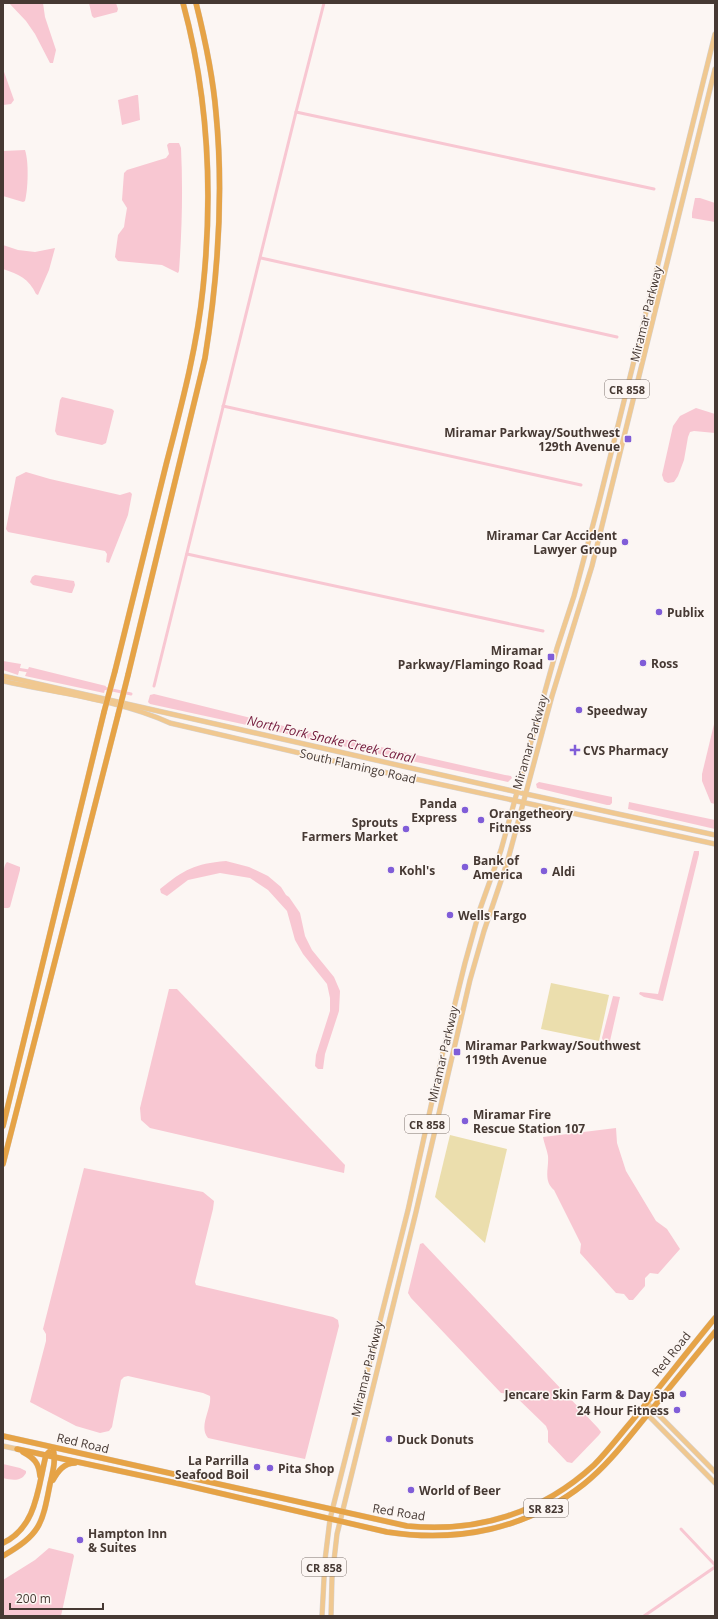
<svg xmlns="http://www.w3.org/2000/svg" width="718" height="1619" font-family="'Open Sans',sans-serif">
	<style>
		.green { fill: #ebdead }
		.water { fill: #f8c7d2 }
		.lines { fill: none; stroke-linecap: round; stroke-linejoin: round }
		.canal { stroke: #f8c7d2; stroke-width: 3 }
		.major-casing { stroke: #d6d3d2; stroke-width: 5.5 }
		.highway-casing { stroke: #d6d3d2; stroke-width: 6 }
		.major { stroke: #f0c890; stroke-width: 4.5 }
		.highway { stroke: #e6a346; stroke-width: 5.5 }
		.highway-bridge-casing { stroke: #d6d3d2; stroke-width: 6; stroke-linecap: butt }
		.highway-bridge { stroke: #e6a346; stroke-width: 5.5 }
		.poi-dot { fill: #805dd8; stroke: #fcf6f3; stroke-width: 1.5 }
		.labels { text-anchor: middle; dominant-baseline: central; stroke-width: 3; stroke-linejoin: round; paint-order: stroke }
		.shield { fill: #fcf6f3; stroke: #7d726d; stroke-width: 1 }
		.shield-label { font-size: 11px; font-weight: bold; fill: #463933 }
		.street-label { font-size: 12px; fill: #463933; stroke: #fcf6f3 }
		.poi-label { font-size: 12px; font-weight: bold; fill: #463933; stroke: #fcf6f3; text-anchor: start }
		.water-label { font-size: 13px; font-style: italic; fill: #751b3d; stroke: #fcf6f3 }
	</style>
	<rect width="100%" height="100%" fill="#fcf6f3"/>
	<g class="green">
		<path d="M 551,983 L 609,995 L 599,1041 L 541,1029 Z"/>
		<path d="M 450,1135 L 507,1149 L 485,1243 L 435,1197 Z"/>
	</g>
	<g class="water">
		<path d="M 9,3 L 43,3 L 45,17 L 56,50 L 53,63 L 50,63 L 35,34 L 26,21 Z"/>
		<path d="M 89,3 L 116,3 L 118,9 L 117,12 L 94,18 L 92,16 Z"/>
		<path d="M 3,69 L 14,100 L 11,104 L 3,105 Z"/>
		<path d="M 136,95 L 138,95 L 140,120 L 122,125 L 118,100 Z"/>
		<path d="M 169,143 L 179,143 L 181,148 C 183,189 182,230 179,271 L 178,273 L 162,265 L 118,261 L 115,257 L 118,235 L 124,227 L 125,220 L 127,208 L 122,200 L 124,173 L 127,170 L 166,158 L 169,154 L 167,145 Z"/>
		<path d="M 25,150 C 29,162 28,189 25,201 L 23,202 L 3,196 L 3,151 Z"/>
		<path d="M 695,198 L 700,198 L 715,203 L 715,222 L 692,218 L 692,213 Z"/>
		<path d="M 3,245 L 18,250 L 35,252 L 55,248 L 49,270 L 38,295 L 36,294 C 29,279 19,274 3,269 Z"/>
		<path d="M 62,397 L 112,409 L 114,411 L 106,443 L 102,445 L 57,435 L 55,431 L 60,400 Z"/>
		<path d="M 696,408 L 715,414 L 715,433 L 694,431 L 690,432 L 688,437 L 684,460 L 678,476 L 674,482 L 668,483 L 664,481 L 662,475 L 673,426 L 680,416 Z"/>
		<path d="M 26,472 L 50,479 L 120,495 L 130,492 L 132,494 L 128,515 L 109,563 L 106,562 L 107,554 L 105,551 L 8,532 L 6,529 L 16,477 Z"/>
		<path d="M 35,575 L 74,581 L 75,585 L 72,593 L 70,593 L 33,585 L 30,582 L 32,577 Z"/>
		<path d="M 3,661 L 21,664 L 18,675 L 3,670 Z"/>
		<path d="M 29,667 L 106,686 L 104,693 L 25,676 Z"/>
		<path d="M 154,694 L 304,731 L 390,749 L 505,775 L 511,776 L 512,778 L 508,782 L 150,704 L 148,702 L 150,695 Z"/>
		<path d="M 715,720 L 715,804 L 711,803 L 702,781 L 702,774 Z"/>
		<path d="M 539,782 L 612,797 L 612,803 L 610,805 L 607,805 L 537,788 L 536,784 Z"/>
		<path d="M 629,802 L 715,820 L 715,829 L 628,809 Z"/>
		<path d="M 694,851 L 699,851 L 699,854 L 663,1001 L 644,997 L 639,994 L 640,992 L 658,994 Z"/>
		<path d="M 226,861 L 249,867 L 268,876 L 281,887 L 286,895 L 289,897 L 300,913 L 305,936 L 312,950 L 334,977 L 340,991 L 339,1011 L 325,1054 L 323,1069 L 318,1069 L 315,1066 L 316,1055 L 330,1011 L 330,998 L 327,984 L 303,954 L 295,940 L 287,911 L 268,890 L 250,878 L 220,873 L 188,880 L 167,896 L 161,893 L 160,889 C 185,869 194,864 226,861 Z"/>
		<path d="M 7,862 L 20,867 L 20,870 L 10,907 L 8,908 L 3,908 C 3,898 1,867 7,862 Z"/>
		<path d="M 169,989 L 177,989 L 345,1165 L 344,1173 L 150,1128 L 141,1120 L 140,1108 Z"/>
		<path d="M 613,996 L 620,997 L 610,1041 L 607,1042 L 603,1041 L 602,1038 Z"/>
		<path d="M 616,1128 L 617,1143 L 626,1171 L 656,1221 L 667,1229 L 680,1249 L 658,1274 L 650,1273 L 645,1278 L 645,1286 L 633,1300 L 629,1300 L 624,1294 L 616,1293 L 580,1253 L 581,1244 L 554,1190 C 543,1180 549,1169 548,1156 C 547,1150 544,1143 543,1137 Z"/>
		<path d="M 84,1168 L 203,1192 L 214,1201 L 213,1209 L 195,1282 L 196,1285 L 333,1317 L 338,1320 L 339,1326 L 305,1459 L 208,1438 C 198,1426 212,1409 210,1396 L 203,1393 L 128,1376 L 124,1377 L 121,1380 L 112,1427 L 109,1431 L 100,1433 L 76,1426 L 30,1402 L 46,1341 L 46,1334 L 43,1329 Z"/>
		<path d="M 423,1243 L 598,1428 L 601,1432 L 599,1435 L 572,1463 L 567,1462 L 548,1442 L 548,1431 L 546,1426 L 513,1394 L 501,1393 L 411,1298 L 408,1293 L 420,1244 Z"/>
		<path d="M 3,1464 L 20,1468 L 26,1471 L 26,1473 C 21,1482 12,1480 3,1478 Z"/>
		<path d="M 49,1548 L 73,1554 L 74,1556 L 61,1616 L 3,1616 L 3,1580 L 35,1560 Z"/>
	</g>
	<g class="lines">
		<g class="canal">
			<path d="M 296,112 L 654,189"/>
			<path d="M 261,258 L 617,337"/>
			<path d="M 223,406 L 581,485"/>
			<path d="M 187,554 L 543,631"/>
			<path d="M 17,669 L 29,671"/>
			<path d="M 154,686 L 296,112 L 324,3"/>
			<path d="M 103,688 L 131,694"/>
			<path d="M 681,1529 L 715,1565"/>
			<path d="M 644,1616 L 715,1567"/>
		</g>
		<defs>
			<g id="major">
				<path d="M 3,676 L 526,794 L 715,835"/>
				<path d="M 3,681 C 57,693 120,700 170,723 L 351,765 L 715,844"/>
				<path d="M 647,1403 L 715,1472"/>
				<path d="M 642,1409 L 715,1483"/>
				<path d="M 3,1446 L 17,1449"/>
				<path d="M 322,1616 L 325,1560 L 330,1519 L 408,1210 L 442,1056 L 465,963 L 480,909 L 501,850 L 557,648 L 574,596 L 599,502 L 715,34"/>
				<path d="M 331,1616 L 332,1578 L 337,1534 L 416,1212 L 470,980 L 484,931 L 507,863 L 552,696 L 592,566 L 715,69"/>
			</g>
			<g id="highway">
				<path d="M 115,671 C 132,602 149,534 166,465 C 181,407 197,348 203,288 C 213,193 208,95 183,3"/>
				<path d="M 128,675 L 205,358 C 218,277 224,195 216,113 C 213,76 205,39 196,3"/>
				<path d="M 3,1126 L 104,712"/>
				<path d="M 3,1164 L 118,715"/>
				<path d="M 3,1436 L 407,1526 C 477,1533 542,1513 594,1465 C 607,1452 619,1436 631,1422 C 660,1387 687,1352 715,1318"/>
				<path d="M 17,1449 L 176,1483 L 387,1532 C 458,1543 527,1529 584,1484 C 609,1464 628,1438 648,1414 C 670,1387 693,1359 715,1332"/>
				<path d="M 23,1452 C 34,1458 39,1463 40,1476"/>
				<path d="M 53,1480 C 58,1471 64,1463 75,1463"/>
				<path d="M 3,1543 C 37,1527 38,1487 46,1455 L 49,1452"/>
				<path d="M 3,1556 C 40,1534 42,1526 50,1484 C 53,1471 56,1461 53,1448"/>
			</g>
		</defs>
		<use href="#major" class="major-casing"/>
		<use href="#highway" class="highway-casing"/>
		<use href="#major" class="major"/>
		<use href="#highway" class="highway"/>
		<defs>
			<g id="highway-bridge">
				<path d="M 104,712 L 115,671"/>
				<path d="M 118,715 L 128,675"/>
			</g>
		</defs>
		<use href="#highway-bridge" class="highway-bridge-casing"/>
		<use href="#highway-bridge" class="highway-bridge"/>
	</g>
	<g class="poi-dot">
		<rect x="624" y="435" width="8" height="8" rx="2"/>
		<circle cx="625" cy="542" r="4"/>
		<circle cx="659" cy="612" r="4"/>
		<rect x="547" y="653" width="8" height="8" rx="2"/>
		<circle cx="643" cy="663" r="4"/>
		<circle cx="579" cy="710" r="4"/>
		<path d="M573 744h4v4h4v4h-4v4h-4v-4h-4v-4h4z"/>
		<circle cx="465" cy="810" r="4"/>
		<circle cx="481" cy="820" r="4"/>
		<circle cx="406" cy="829" r="4"/>
		<circle cx="465" cy="867" r="4"/>
		<circle cx="391" cy="870" r="4"/>
		<circle cx="544" cy="871" r="4"/>
		<circle cx="450" cy="915" r="4"/>
		<rect x="453" y="1048" width="8" height="8" rx="2"/>
		<circle cx="465" cy="1121" r="4"/>
		<circle cx="683" cy="1394" r="4"/>
		<circle cx="677" cy="1410" r="4"/>
		<circle cx="389" cy="1439" r="4"/>
		<circle cx="257" cy="1467" r="4"/>
		<circle cx="270" cy="1468" r="4"/>
		<circle cx="411" cy="1490" r="4"/>
		<circle cx="80" cy="1540" r="4"/>
	</g>
	<g class="labels">
		<g class="shield">
			<rect x="605" y="380" width="44" height="18" rx="3"/>
			<rect x="405" y="1115" width="44" height="18" rx="3"/>
			<rect x="524" y="1499" width="44" height="18" rx="3"/>
			<rect x="302" y="1558" width="44" height="18" rx="3"/>
		</g>
		<g class="shield-label">
			<text x="627" y="389">CR 858</text>
			<text x="427" y="1124">CR 858</text>
			<text x="546" y="1508">SR 823</text>
			<text x="324" y="1567">CR 858</text>
		</g>
		<g class="street-label">
			<text transform="translate(646 314) rotate(-76)">Miramar Parkway</text>
			<text transform="translate(530 742) rotate(-74)">Miramar Parkway</text>
			<text transform="translate(358 766) rotate(13)">South Flamingo Road</text>
			<text transform="translate(443 1054) rotate(-77)">Miramar Parkway</text>
			<text transform="translate(671 1354) rotate(-51)">Red Road</text>
			<text transform="translate(367 1369) rotate(-76)">Miramar Parkway</text>
			<text transform="translate(83 1443) rotate(13)">Red Road</text>
			<text transform="translate(399 1512) rotate(9)">Red Road</text>
		</g>
		<g class="poi-label">
			<text x="620" y="432" text-anchor="end">Miramar Parkway/Southwest<tspan x="620" dy="14">129th Avenue</tspan></text>
			<text x="617" y="535" text-anchor="end">Miramar Car Accident<tspan x="617" dy="14">Lawyer Group</tspan></text>
			<text x="667" y="612">Publix</text>
			<text x="543" y="650" text-anchor="end">Miramar<tspan x="543" dy="14">Parkway/Flamingo Road</tspan></text>
			<text x="651" y="663">Ross</text>
			<text x="587" y="710">Speedway</text>
			<text x="583" y="750">CVS Pharmacy</text>
			<text x="457" y="803" text-anchor="end">Panda<tspan x="457" dy="14">Express</tspan></text>
			<text x="489" y="813">Orangetheory<tspan x="489" dy="14">Fitness</tspan></text>
			<text x="398" y="822" text-anchor="end">Sprouts<tspan x="398" dy="14">Farmers Market</tspan></text>
			<text x="473" y="860">Bank of<tspan x="473" dy="14">America</tspan></text>
			<text x="399" y="870">Kohl's</text>
			<text x="552" y="871">Aldi</text>
			<text x="458" y="915">Wells Fargo</text>
			<text x="465" y="1045">Miramar Parkway/Southwest<tspan x="465" dy="14">119th Avenue</tspan></text>
			<text x="473" y="1114">Miramar Fire<tspan x="473" dy="14">Rescue Station 107</tspan></text>
			<text x="675" y="1394" text-anchor="end">Jencare Skin Farm &amp; Day Spa</text>
			<text x="669" y="1410" text-anchor="end">24 Hour Fitness</text>
			<text x="397" y="1439">Duck Donuts</text>
			<text x="249" y="1460" text-anchor="end">La Parrilla<tspan x="249" dy="14">Seafood Boil</tspan></text>
			<text x="278" y="1468">Pita Shop</text>
			<text x="419" y="1490">World of Beer</text>
			<text x="88" y="1533">Hampton Inn<tspan x="88" dy="14">&amp; Suites</tspan></text>
		</g>
		<g class="water-label">
			<text transform="translate(331 739) rotate(13)">North Fork Snake Creek Canal</text>
		</g>
	</g>
	<rect width="718" height="1619" fill="none" stroke="#463933" stroke-width="8"/>
	<path d="M10 1603v6h93v-6" fill="none" stroke="#463933" stroke-width="2"/>
	<text x="16" y="1603" font-size="12" fill="#463933" stroke="#fcf6f3" stroke-width="3" paint-order="stroke">200 m</text>
</svg>
